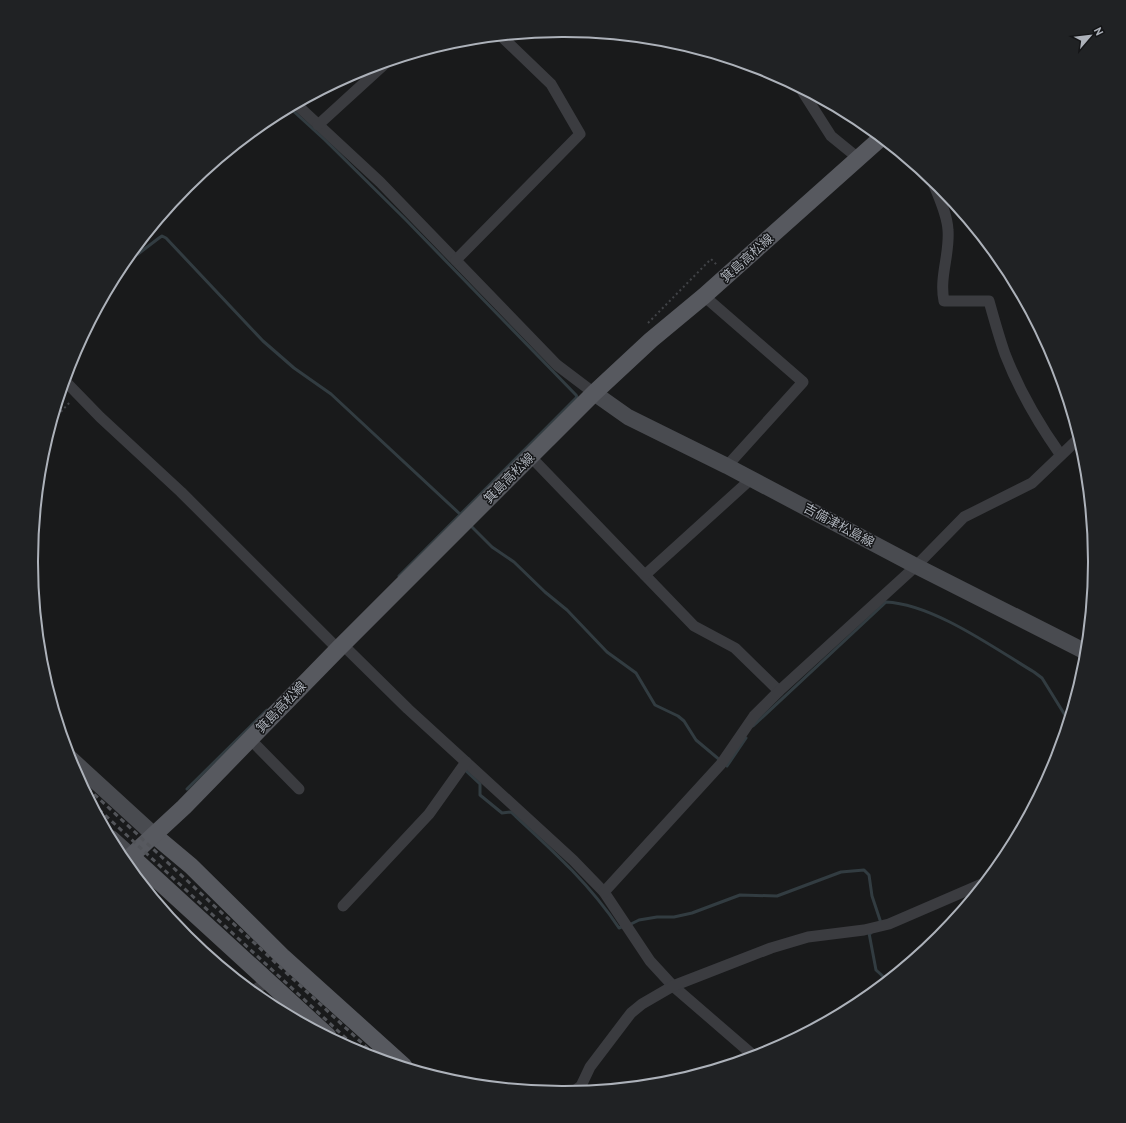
<svg xmlns="http://www.w3.org/2000/svg" width="1126" height="1123" font-family="'PT Sans','Noto Sans JP',sans-serif">
	<style>
		.lines { fill: none; stroke-linecap: round; stroke-linejoin: round }
		.stream { stroke: #323c41; stroke-width: 3 }
		.path { stroke: #414347; stroke-width: 2; stroke-dasharray: 2 3; stroke-linecap: butt }
		.minor { stroke: #3b3c40; stroke-width: 11 }
		.secondary { stroke: #494b50; stroke-width: 16 }
		.primary { stroke: #57595f; stroke-width: 17 }
		.rail { stroke: #525459; stroke-width: 3; stroke-dasharray: 5 4; stroke-linecap: butt }
		.labels { text-anchor: middle; dominant-baseline: central; stroke-width: 3; stroke-linejoin: round; paint-order: stroke }
		.street-label { font-size: 13px; fill: #adb2ba; stroke: #141517 }
		.rim { fill: none; stroke: #adb2ba; stroke-width: 2 }
	</style>
	<rect width="100%" height="100%" fill="#191a1b"/>
	<g class="lines">
		<g class="stream">
			<path d="M 290,108 L 325,140 L 405,219 L 576,395 L 577,397 L 399,576"/>
			<path d="M 132,253 L 135,255 L 138,254 L 159,238 L 162,236 L 166,238 L 263,341 L 294,368 L 331,394 L 461,515"/>
			<path d="M 471,526 L 492,547 L 514,562 L 545,592 L 567,610 L 607,652 L 636,673 L 655,705 L 678,716 L 684,721 L 696,740 L 727,766 L 746,738"/>
			<path d="M 753,726 L 886,602 C 933,604 994,648 1034,672 L 1042,678 L 1068,720"/>
			<path d="M 464,769 L 480,784 L 480,795 L 502,813 L 511,812 C 551,849 589,883 619,928 L 624,926"/>
			<path d="M 187,789 L 267,710"/>
			<path d="M 629,925 L 639,920 L 657,917 L 674,917 L 692,913 L 740,895 L 777,896 L 841,872 L 864,870 L 869,875 L 872,896 L 881,923"/>
			<path d="M 871,933 L 869,933 L 876,970 L 887,980"/>
			<path d="M 798,1036 C 810,1021 826,1017 844,1011"/>
		</g>
		<g class="path">
			<path d="M 648,323 L 711,259 L 718,266"/>
			<path d="M 54,419 L 71,401"/>
		</g>
		<g class="minor">
			<path d="M 801,89 L 831,136 L 858,158"/>
			<path d="M 296,104 L 380,182 L 557,365 L 594,393"/>
			<path d="M 318,125 L 387,62"/>
			<path d="M 932,180 C 938,196 947,213 948,230 C 950,254 939,277 944,301 L 989,301 C 994,319 999,337 1005,354 C 1019,390 1038,423 1060,454"/>
			<path d="M 456,260 L 580,134 L 551,84 L 501,36"/>
			<path d="M 704,296 L 803,382 L 727,466"/>
			<path d="M 65,381 L 100,417 L 181,492 L 338,649"/>
			<path d="M 530,456 L 694,626 L 735,648 L 779,691"/>
			<path d="M 645,575 L 751,479"/>
			<path d="M 343,645 L 408,709 L 573,860 L 604,892 L 650,961 L 673,986 L 754,1056"/>
			<path d="M 250,739 L 299,789"/>
			<path d="M 604,892 L 721,764 L 754,716 L 779,691 L 916,566 L 964,517 L 1032,483 L 1078,439"/>
			<path d="M 343,906 L 429,814 L 466,762"/>
			<path d="M 253,991 L 268,981"/>
			<path d="M 573,1092 L 581,1086 L 590,1067 L 631,1013 L 642,1004 L 673,986 L 771,948 L 808,937 L 864,930 L 889,924 L 984,883"/>
		</g>
		<g class="secondary">
			<path d="M 594,393 L 628,417 L 727,466 L 916,566 L 1086,652"/>
			<path d="M 70,758 L 154,835"/>
			<path d="M 111,838 L 131,856"/>
		</g>
		<g class="primary">
			<path d="M 154,835 L 191,866 L 282,956 L 404,1066"/>
			<path d="M 328,1036 L 131,856 L 184,807 L 338,649 L 594,393 L 651,340 L 704,296 L 881,138"/>
		</g>
		<g class="rail">
			<path d="M 81,782 L 378,1058"/>
			<path d="M 92,803 L 363,1054"/>
		</g>
	</g>
	<g class="labels">
		<g class="street-label">
			<text transform="translate(747 258) rotate(-42)">箕島高松線</text>
			<text transform="translate(509 478) rotate(-45)">箕島高松線</text>
			<text transform="translate(839 525) rotate(28)">吉備津松島線</text>
			<text transform="translate(281 707) rotate(-46)">箕島高松線</text>
		</g>
	</g>
	<path d="M0 0H1126V1123H0ZM562 37H564A524 524 0 0 1 1088 561V562A524 524 0 0 1 564 1086H562A524 524 0 0 1 38 562V561A524 524 0 0 1 562 37Z" fill="#202224" fill-rule="evenodd"/>
	<path class="rim" d="M562 37H564A524 524 0 0 1 1088 561V562A524 524 0 0 1 564 1086H562A524 524 0 0 1 38 562V561A524 524 0 0 1 562 37Z"/>
	<g transform="translate(1090 36) rotate(62)" stroke="#141517" stroke-width="3" paint-order="stroke">
	<path d="M0-3L7 15L0 10L-7 15Z" fill="#adb2ba"/>
	<text y="-6" font-size="11" font-weight="bold" text-anchor="middle" fill="#adb2ba">N</text>
	</g>
</svg>
